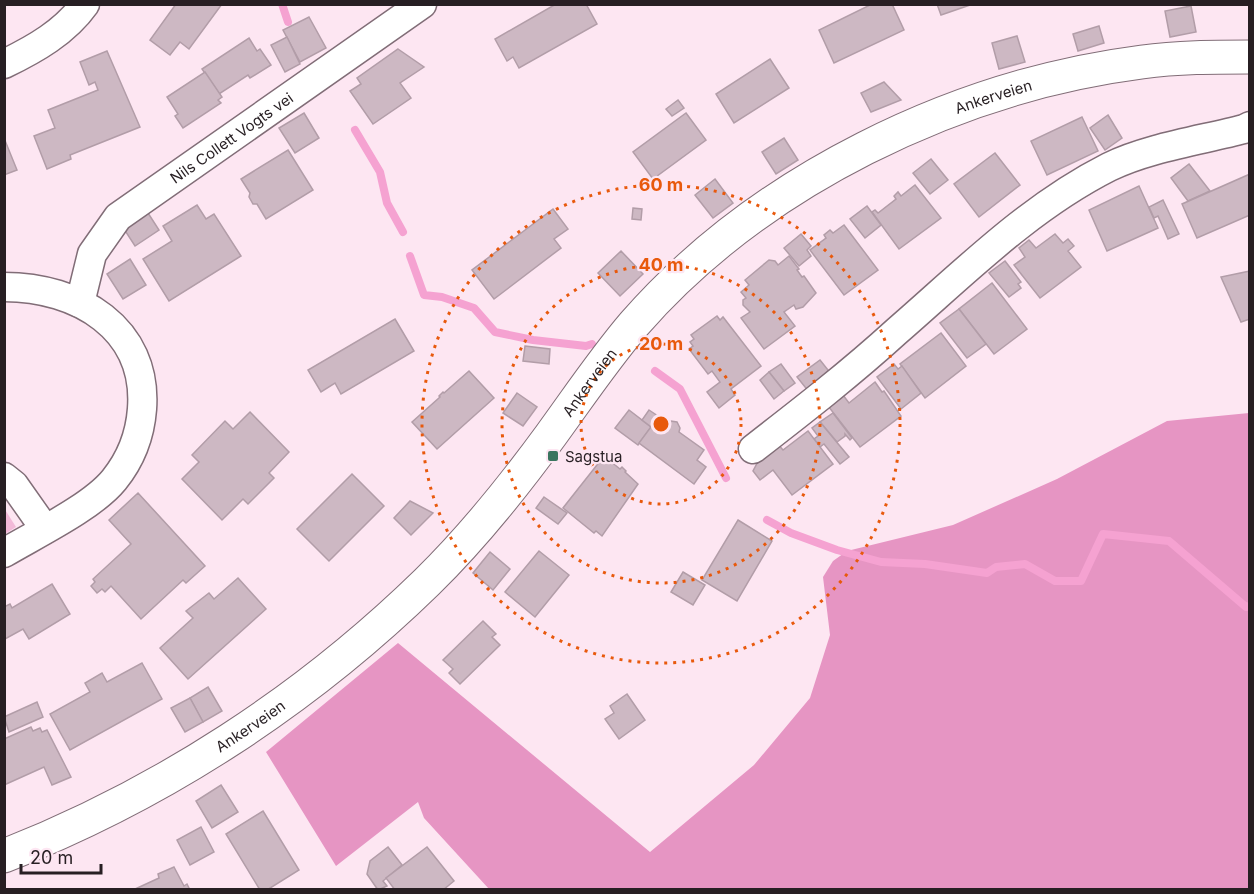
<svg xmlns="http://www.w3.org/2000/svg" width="1254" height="894" font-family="Inter,sans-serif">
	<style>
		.green { fill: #f2b9d8 }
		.forest { fill: #e695c3 }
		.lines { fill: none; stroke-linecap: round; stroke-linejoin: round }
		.stream { stroke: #f5a2d1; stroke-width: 8 }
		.building { fill: #cdb8c3; stroke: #b29da8; stroke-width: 1.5 }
		.minor-casing { stroke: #816d77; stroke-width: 31 }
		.secondary-casing { stroke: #816d77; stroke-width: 35 }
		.minor { stroke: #fff; stroke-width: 28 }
		.secondary { stroke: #fff; stroke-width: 33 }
		.ring { fill: none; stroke: #e8590c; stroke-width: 3; stroke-dasharray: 3 6 }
		.poi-dot { fill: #3a755f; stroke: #fde6f2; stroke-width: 2 }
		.labels { text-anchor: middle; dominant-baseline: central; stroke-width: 4.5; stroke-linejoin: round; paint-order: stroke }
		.street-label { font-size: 15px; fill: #271f23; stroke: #fde6f2 }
		.poi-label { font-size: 15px; fill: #271f23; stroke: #fde6f2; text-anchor: start }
		.centre { fill: #e8590c; stroke: #fde6f2; stroke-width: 3 }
		.ring-label { font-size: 18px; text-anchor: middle; font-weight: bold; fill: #e8590c; stroke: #fde6f2; stroke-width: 4.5; stroke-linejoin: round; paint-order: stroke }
	</style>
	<rect width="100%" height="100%" fill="#fde6f2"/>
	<path class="green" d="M 4,508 L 16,527 L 5,534 L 4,534 Z"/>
	<path class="forest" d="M 1249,413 L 1249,889 L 489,889 L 424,818 L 418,802 L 336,866 L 266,752 L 398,643 L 650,852 L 754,765 L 810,698 L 830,635 L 823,577 L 833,561 L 847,551 L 953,525 L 1057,479 L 1167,421 Z"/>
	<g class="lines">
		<g class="stream">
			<path d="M 282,4 L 288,22"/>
			<path d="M 355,130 L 380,172 L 387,203 L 403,232"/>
			<path d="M 410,256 L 424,295 L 442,297 L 474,308 L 495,332 L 533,340 L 586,346 L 592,344"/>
			<path d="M 655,371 L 680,389 L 726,478"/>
			<path d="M 767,520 L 791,533 L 837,550 L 881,562 L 925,564 L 987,573 L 996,567 L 1025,564 L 1055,581 L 1081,581 L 1103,534 L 1169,541 L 1246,607 L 1250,606"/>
		</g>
	</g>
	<g class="building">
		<path d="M 176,4 L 222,4 L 189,49 L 180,42 L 170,55 L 150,40 Z"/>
		<path d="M 556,4 L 586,4 L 597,24 L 519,68 L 513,57 L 507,61 L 495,39 Z"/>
		<path d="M 872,4 L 892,4 L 904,30 L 834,63 L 819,30 Z"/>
		<path d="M 937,4 L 973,4 L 941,15 Z"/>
		<path d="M 1191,6 L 1196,32 L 1170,37 L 1165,11 Z"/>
		<path d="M 309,17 L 326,48 L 300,62 L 283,30 Z"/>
		<path d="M 1099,26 L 1104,43 L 1078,51 L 1073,34 Z"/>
		<path d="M 1017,36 L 1025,62 L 999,69 L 992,43 Z"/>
		<path d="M 287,37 L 300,64 L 285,72 L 271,45 Z"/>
		<path d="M 249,38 L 257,51 L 260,49 L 271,65 L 250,78 L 248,75 L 219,94 L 202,69 Z"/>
		<path d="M 398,49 L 424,67 L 400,83 L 411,98 L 373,124 L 350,91 L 361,84 L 357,78 Z"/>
		<path d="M 107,51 L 140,127 L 70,155 L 71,159 L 47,169 L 34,136 L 55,128 L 48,110 L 98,90 L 95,82 L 89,85 L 80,62 Z"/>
		<path d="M 770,59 L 789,88 L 734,123 L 716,94 Z"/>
		<path d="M 205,72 L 222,97 L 218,100 L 221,103 L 183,128 L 175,116 L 178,114 L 167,97 Z"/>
		<path d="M 884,82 L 901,100 L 871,112 L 861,93 Z"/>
		<path d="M 678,100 L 684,108 L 672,116 L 666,109 Z"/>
		<path d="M 304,113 L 319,138 L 295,153 L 279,128 Z"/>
		<path d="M 686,113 L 706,140 L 653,179 L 633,152 Z"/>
		<path d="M 1108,115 L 1122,138 L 1105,150 L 1090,128 Z"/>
		<path d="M 1082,117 L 1098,151 L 1047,175 L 1031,141 Z"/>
		<path d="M 4,138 L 17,170 L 4,175 Z"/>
		<path d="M 784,138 L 798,160 L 776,174 L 762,152 Z"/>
		<path d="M 288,150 L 313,190 L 266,219 L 257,204 L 253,204 L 249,197 L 250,193 L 241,179 Z"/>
		<path d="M 995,153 L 1020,185 L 979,217 L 954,184 Z"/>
		<path d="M 931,159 L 948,180 L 930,194 L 913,173 Z"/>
		<path d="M 1189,164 L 1210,191 L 1188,201 L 1171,178 Z"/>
		<path d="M 1250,174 L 1250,215 L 1197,238 L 1182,204 Z"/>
		<path d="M 715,179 L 733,203 L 713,218 L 695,195 Z"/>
		<path d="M 915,185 L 941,218 L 899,249 L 872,212 L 875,210 L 878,213 L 896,199 L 894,196 L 898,192 L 901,196 Z"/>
		<path d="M 1139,186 L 1158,228 L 1107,251 L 1089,210 Z"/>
		<path d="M 1163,200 L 1179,234 L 1168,239 L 1158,216 L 1154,218 L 1149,207 Z"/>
		<path d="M 197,205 L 206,219 L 214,214 L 241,256 L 169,301 L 143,259 L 172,241 L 163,226 Z"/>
		<path d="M 867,206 L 881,225 L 865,238 L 850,219 Z"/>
		<path d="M 633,208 L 642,209 L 641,220 L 632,219 Z"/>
		<path d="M 553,209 L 568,229 L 554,239 L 561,248 L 494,299 L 472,270 Z"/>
		<path d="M 148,213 L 159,230 L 135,246 L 124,229 Z"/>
		<path d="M 844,225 L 878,270 L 844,295 L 810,250 L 826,238 L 824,235 L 830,230 L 833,233 Z"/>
		<path d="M 801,234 L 811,246 L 807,250 L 811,256 L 799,266 L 784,248 Z"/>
		<path d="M 1055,234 L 1063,243 L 1068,239 L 1074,246 L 1068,251 L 1081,267 L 1040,298 L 1014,265 L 1025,257 L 1019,248 L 1029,240 L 1036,248 Z"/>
		<path d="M 621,251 L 643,274 L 620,296 L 598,273 Z"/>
		<path d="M 789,256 L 799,269 L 797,270 L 802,277 L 804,276 L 816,293 L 803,307 L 796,309 L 794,305 L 784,312 L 795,326 L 764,349 L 741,318 L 750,312 L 743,305 L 743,300 L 746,298 L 741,292 L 749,285 L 745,280 L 769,260 L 775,261 L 778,265 Z"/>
		<path d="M 130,259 L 146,285 L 123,299 L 107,274 Z"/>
		<path d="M 1005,261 L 1021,282 L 1018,284 L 1021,288 L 1009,297 L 989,273 Z"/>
		<path d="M 1250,271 L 1250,319 L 1241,322 L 1221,277 Z"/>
		<path d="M 992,283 L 1027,329 L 994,354 L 959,309 Z"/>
		<path d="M 959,309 L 986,344 L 967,358 L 940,323 Z"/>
		<path d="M 717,316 L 720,320 L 723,317 L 761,366 L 731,389 L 735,395 L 719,408 L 707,392 L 720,382 L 712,371 L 708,374 L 689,349 L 693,346 L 690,342 L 694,339 L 691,335 Z"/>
		<path d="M 395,319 L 414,351 L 341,394 L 335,383 L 321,392 L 308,370 Z"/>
		<path d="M 941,333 L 966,366 L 925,398 L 900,364 Z"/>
		<path d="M 525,346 L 550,349 L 549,364 L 523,361 Z"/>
		<path d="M 820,360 L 832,375 L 809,392 L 797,377 Z"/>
		<path d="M 781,364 L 795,383 L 784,391 L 769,372 Z"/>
		<path d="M 894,364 L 898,369 L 902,366 L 921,393 L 901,409 L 877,377 Z"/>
		<path d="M 469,371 L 494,398 L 437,449 L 412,422 L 440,397 L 439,396 L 443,392 L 444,393 Z"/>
		<path d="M 769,372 L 784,391 L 774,399 L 760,380 Z"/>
		<path d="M 875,382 L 882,392 L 884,391 L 901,416 L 860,447 L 828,406 L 843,395 L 849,403 Z"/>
		<path d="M 517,393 L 537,407 L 523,426 L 503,413 Z"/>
		<path d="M 629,410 L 651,427 L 638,445 L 615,428 Z"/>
		<path d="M 649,410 L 664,420 L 677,422 L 680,428 L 679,432 L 704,450 L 697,460 L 706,467 L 694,484 L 639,443 L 651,427 L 642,420 Z"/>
		<path d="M 250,412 L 289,452 L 269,473 L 274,478 L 248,504 L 243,499 L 222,520 L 182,479 L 199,462 L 192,455 L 225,421 L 233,429 Z"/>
		<path d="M 833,413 L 852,438 L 850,440 L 845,434 L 845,436 L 837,442 L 820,422 Z"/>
		<path d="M 820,422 L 849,457 L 840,464 L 824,444 L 820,447 L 814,439 L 818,436 L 812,428 Z"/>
		<path d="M 808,431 L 833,464 L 792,495 L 773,470 L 760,480 L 753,471 L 762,454 L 777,443 L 783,450 Z"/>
		<path d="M 604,456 L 620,469 L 622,467 L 626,471 L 625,472 L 638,484 L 602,536 L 596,531 L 594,533 L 563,508 Z"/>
		<path d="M 352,474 L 384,506 L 329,561 L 297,529 Z"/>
		<path d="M 138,493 L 205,566 L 186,583 L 183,580 L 141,619 L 111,586 L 105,592 L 102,589 L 97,593 L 91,586 L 95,582 L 93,579 L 131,544 L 109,520 Z"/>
		<path d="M 544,497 L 567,513 L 558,524 L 536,508 Z"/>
		<path d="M 410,501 L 433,513 L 411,535 L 394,518 Z"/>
		<path d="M 738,520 L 772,541 L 737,601 L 702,580 Z"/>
		<path d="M 539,551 L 569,575 L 535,617 L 505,592 Z"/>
		<path d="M 490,552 L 510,569 L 493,590 L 473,573 Z"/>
		<path d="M 683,572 L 705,585 L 693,605 L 671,592 Z"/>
		<path d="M 238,578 L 266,609 L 188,679 L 160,648 L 193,618 L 186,611 L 209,593 L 214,599 Z"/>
		<path d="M 52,584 L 70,614 L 29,639 L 23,629 L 5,639 L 4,607 L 10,604 L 12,608 Z"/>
		<path d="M 483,621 L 496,634 L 492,637 L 500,645 L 460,684 L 449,673 L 453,669 L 443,660 Z"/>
		<path d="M 142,663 L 162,699 L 70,750 L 50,714 L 90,692 L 85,683 L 102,673 L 107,682 Z"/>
		<path d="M 208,687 L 222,711 L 203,722 L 190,698 Z"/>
		<path d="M 627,694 L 645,720 L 619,739 L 605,719 L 614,713 L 610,706 Z"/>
		<path d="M 190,698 L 203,722 L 185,732 L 171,708 Z"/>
		<path d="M 37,702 L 43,717 L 9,732 L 4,717 Z"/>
		<path d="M 31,727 L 33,731 L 40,728 L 42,732 L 47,730 L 71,777 L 52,785 L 44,767 L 4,785 L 4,739 Z"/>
		<path d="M 221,785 L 238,812 L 212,828 L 196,801 Z"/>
		<path d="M 263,811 L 299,870 L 267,890 L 260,890 L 226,834 Z"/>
		<path d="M 201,827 L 214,852 L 190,865 L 177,840 Z"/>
		<path d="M 388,847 L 402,865 L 383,881 L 387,886 L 378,890 L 367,874 L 370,861 Z"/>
		<path d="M 427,847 L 454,881 L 443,890 L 395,890 L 386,878 Z"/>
		<path d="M 174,867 L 184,886 L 187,884 L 190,890 L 133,890 L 159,878 L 158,874 Z"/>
	</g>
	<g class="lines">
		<defs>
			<g id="minor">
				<path d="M 4,64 C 35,49 65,32 85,4"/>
				<path d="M 4,287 C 78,287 148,328 142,409 C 140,436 131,459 114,480 C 92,507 36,534 4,553"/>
				<path id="s1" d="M 80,303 L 92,254 L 118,217 L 422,4"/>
				<path d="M 753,449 C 802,411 851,373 897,331 C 965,272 1028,208 1109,167 C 1147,148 1202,140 1244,129 L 1250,126"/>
				<path d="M 4,477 L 14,485 L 45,529"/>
			</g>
			<g id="secondary">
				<path id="s2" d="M 4,856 C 162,794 306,700 427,582 C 473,537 513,487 551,435 C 578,398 604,359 634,324 C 759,181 955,86 1142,62 C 1178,57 1214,57 1250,57"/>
			</g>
		</defs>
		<use href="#minor" class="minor-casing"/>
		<use href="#secondary" class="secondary-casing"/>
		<use href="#minor" class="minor"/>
		<use href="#secondary" class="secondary"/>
	</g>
	<g class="ring">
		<circle cx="661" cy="424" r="80"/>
		<circle cx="661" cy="424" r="159"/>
		<circle cx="661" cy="424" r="239"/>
	</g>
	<rect class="poi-dot" x="547" y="450" width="12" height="12" rx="3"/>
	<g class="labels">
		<g class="street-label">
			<text stroke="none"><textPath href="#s2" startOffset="1269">Ankerveien</textPath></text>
			<text stroke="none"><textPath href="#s1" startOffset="234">Nils Collett Vogts vei</textPath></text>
			<text stroke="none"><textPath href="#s2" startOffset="765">Ankerveien</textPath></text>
			<text stroke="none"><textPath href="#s2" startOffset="279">Ankerveien</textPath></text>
		</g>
		<g class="poi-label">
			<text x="565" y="456">Sagstua</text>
		</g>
	</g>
	<circle cx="661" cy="424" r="9" class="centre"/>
	<g class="ring-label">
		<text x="661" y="191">60 m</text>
		<text x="661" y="271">40 m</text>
		<text x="661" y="350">20 m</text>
	</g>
	<rect width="1254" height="894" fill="none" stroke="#271f23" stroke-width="12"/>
	<path d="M21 864v9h80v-9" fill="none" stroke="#271f23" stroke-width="3"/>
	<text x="30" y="864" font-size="18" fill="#271f23" stroke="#fde6f2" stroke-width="4.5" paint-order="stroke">20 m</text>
</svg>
